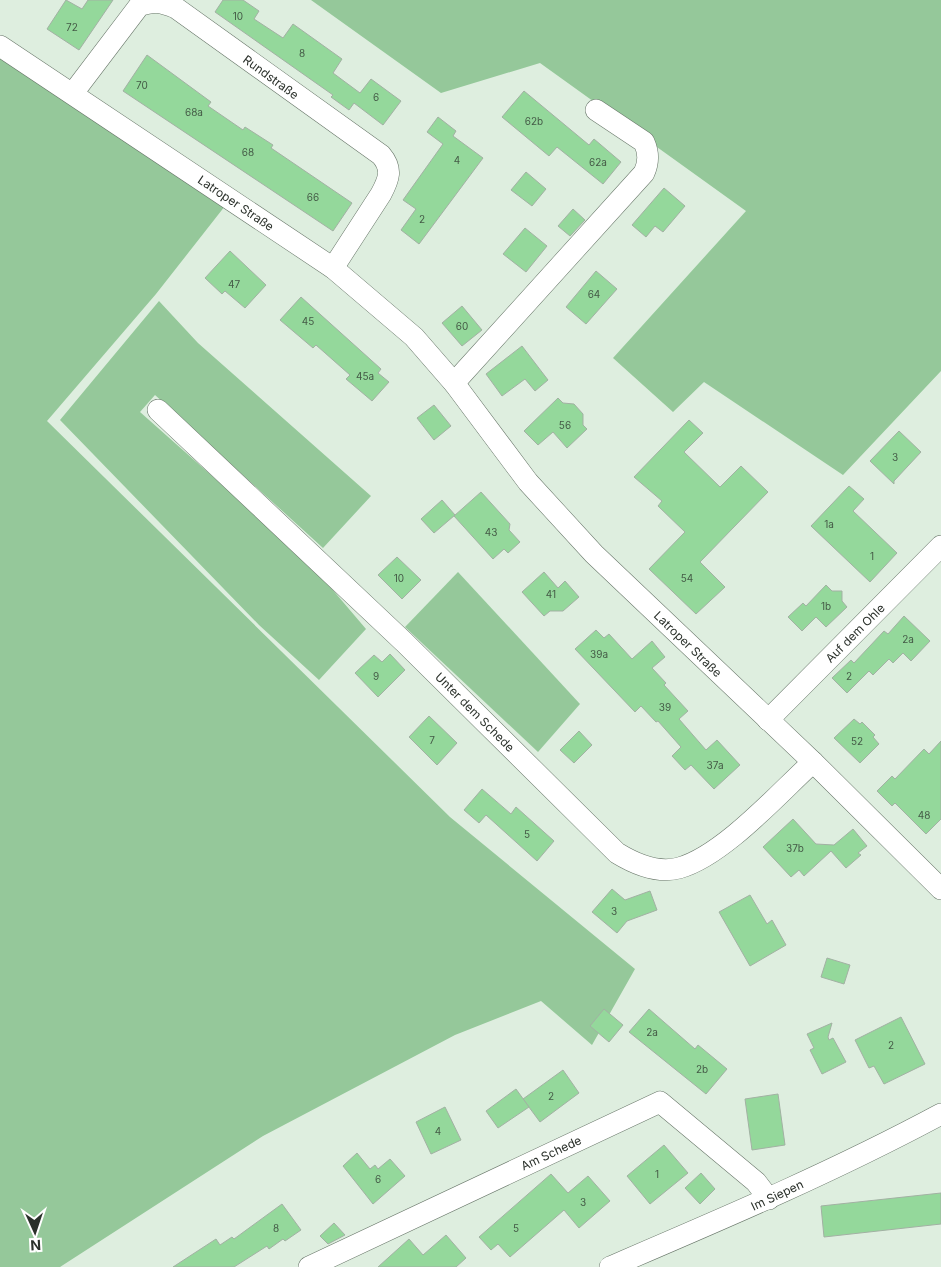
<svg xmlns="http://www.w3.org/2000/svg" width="941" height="1267" font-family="Inter,sans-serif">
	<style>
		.green { fill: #95c89a }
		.building { fill: #94d89b; stroke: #a2b1a3 }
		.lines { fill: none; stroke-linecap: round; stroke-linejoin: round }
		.minor-casing { stroke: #69776a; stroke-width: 22 }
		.minor { stroke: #fff; stroke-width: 21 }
		.labels { text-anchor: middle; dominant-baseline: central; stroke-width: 4; stroke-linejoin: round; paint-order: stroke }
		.number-label { font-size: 10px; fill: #445a46 }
		.street-label { font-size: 12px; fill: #2a302a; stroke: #fff }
	</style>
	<rect width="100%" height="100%" fill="#deeedf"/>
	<g class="green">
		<path d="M 311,0 L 941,0 L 941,371 L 843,475 L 704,382 L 673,412 L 613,358 L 746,211 L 540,63 L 441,93 Z"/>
		<path d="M 0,58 L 225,206 L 156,294 L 47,421 L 450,817 L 635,969 L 592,1045 L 541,1001 L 455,1035 L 263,1136 L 60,1267 L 0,1267 Z"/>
		<path d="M 159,301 L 198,343 L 371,496 L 323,548 L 155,395 L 140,412 L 309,562 L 366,629 L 319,680 L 259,625 L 60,420 Z"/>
		<path d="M 458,572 L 580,704 L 538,752 L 405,627 Z"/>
	</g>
	<g class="building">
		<path d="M 66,0 L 82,9 L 88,0 L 113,0 L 79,50 L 47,29 Z"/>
		<path d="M 223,0 L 243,0 L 259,11 L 254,19 L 283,38 L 293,24 L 342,59 L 333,73 L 360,93 L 371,79 L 401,101 L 383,125 L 354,103 L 349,110 L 331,97 L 333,95 L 215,12 Z"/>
		<path d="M 147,55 L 211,102 L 208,106 L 243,130 L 245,127 L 273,145 L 271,148 L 352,203 L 333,231 L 123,91 Z"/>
		<path d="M 524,91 L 589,145 L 594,139 L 621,162 L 603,184 L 557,147 L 549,156 L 502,117 Z"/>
		<path d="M 438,117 L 456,131 L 453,136 L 483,158 L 419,244 L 401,230 L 416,209 L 403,200 L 443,144 L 427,132 Z"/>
		<path d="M 526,172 L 546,189 L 532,206 L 511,190 Z"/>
		<path d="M 664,188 L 685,206 L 663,232 L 655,226 L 646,237 L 632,225 Z"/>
		<path d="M 573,209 L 585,220 L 570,236 L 558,226 Z"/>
		<path d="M 525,228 L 547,246 L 526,272 L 503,254 Z"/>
		<path d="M 230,251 L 266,285 L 245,308 L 225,291 L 222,294 L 205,278 Z"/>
		<path d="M 596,271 L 617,289 L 586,324 L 566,307 Z"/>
		<path d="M 301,297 L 381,369 L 378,373 L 389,382 L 372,401 L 346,379 L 350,375 L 316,345 L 313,348 L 280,320 Z"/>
		<path d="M 462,306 L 482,330 L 462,346 L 442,323 Z"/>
		<path d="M 522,346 L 548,380 L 535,391 L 525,379 L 502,396 L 486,374 Z"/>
		<path d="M 558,398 L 563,403 L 574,404 L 583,414 L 583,425 L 587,429 L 567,448 L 553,432 L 538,445 L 524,431 Z"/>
		<path d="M 434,405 L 451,426 L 434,440 L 417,418 Z"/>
		<path d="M 689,420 L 703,433 L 684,452 L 720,487 L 741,466 L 768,492 L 700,562 L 725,587 L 696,614 L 649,569 L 685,532 L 658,506 L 662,501 L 634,477 Z"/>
		<path d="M 899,431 L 921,452 L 894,481 L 894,484 L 870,461 Z"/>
		<path d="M 849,486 L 864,499 L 853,511 L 897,553 L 870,582 L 811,526 Z"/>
		<path d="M 481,492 L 510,524 L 509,530 L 520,542 L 508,553 L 504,549 L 493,559 L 454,516 Z"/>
		<path d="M 442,500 L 455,515 L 434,533 L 421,519 Z"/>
		<path d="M 397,557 L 421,580 L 402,599 L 378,575 Z"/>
		<path d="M 544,572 L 558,588 L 565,581 L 579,597 L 563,611 L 550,611 L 544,616 L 522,592 Z"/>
		<path d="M 826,585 L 832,591 L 842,591 L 842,601 L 847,607 L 826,627 L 816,617 L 802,631 L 788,617 L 803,603 L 806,606 Z"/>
		<path d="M 904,616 L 930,641 L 911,661 L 903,653 L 893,663 L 889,659 L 873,675 L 869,671 L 847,693 L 832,678 L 851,660 L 854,663 L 884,631 L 888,634 Z"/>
		<path d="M 596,630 L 604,638 L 609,634 L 632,659 L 652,641 L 665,657 L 652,668 L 666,683 L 664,685 L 688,711 L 679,719 L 706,750 L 717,740 L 740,765 L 714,789 L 691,765 L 685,770 L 672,756 L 681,747 L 658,721 L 656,722 L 641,706 L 635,712 L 575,649 Z"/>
		<path d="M 390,654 L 405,670 L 378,697 L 355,673 L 374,655 L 382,662 Z"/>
		<path d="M 429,716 L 457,743 L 437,765 L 409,737 Z"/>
		<path d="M 854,719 L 860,724 L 862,722 L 875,735 L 873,737 L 879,744 L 860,763 L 834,738 Z"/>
		<path d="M 579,731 L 592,745 L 574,763 L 560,750 Z"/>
		<path d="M 941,741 L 941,819 L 926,834 L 895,803 L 892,806 L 877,791 L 892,776 L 895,779 L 924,749 L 929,754 Z"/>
		<path d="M 482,789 L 511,814 L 516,807 L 554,841 L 537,861 L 486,815 L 479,823 L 464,810 Z"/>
		<path d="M 793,819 L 816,844 L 834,845 L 853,829 L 867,846 L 858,853 L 861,855 L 846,868 L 831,851 L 804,876 L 799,870 L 791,877 L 763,847 Z"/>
		<path d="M 612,889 L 625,900 L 650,891 L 657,910 L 627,921 L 617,933 L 592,912 Z"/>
		<path d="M 750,895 L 767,924 L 772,920 L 786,945 L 750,966 L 719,912 Z"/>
		<path d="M 827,958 L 850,965 L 844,984 L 821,977 Z"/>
		<path d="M 604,1009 L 623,1025 L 609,1042 L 590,1026 Z"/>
		<path d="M 649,1009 L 695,1049 L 698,1045 L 727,1069 L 706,1094 L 629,1032 Z"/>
		<path d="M 901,1017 L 925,1064 L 884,1084 L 874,1066 L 869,1068 L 855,1040 Z"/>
		<path d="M 832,1023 L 828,1037 L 829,1040 L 833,1038 L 846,1062 L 822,1074 L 810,1050 L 814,1048 L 807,1034 Z"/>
		<path d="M 563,1070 L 579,1093 L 540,1122 L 523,1099 Z"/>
		<path d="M 516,1089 L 529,1107 L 498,1128 L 486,1111 Z"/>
		<path d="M 778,1094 L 785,1145 L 752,1150 L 745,1099 Z"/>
		<path d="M 445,1107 L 461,1140 L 431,1154 L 416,1122 Z"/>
		<path d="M 664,1145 L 688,1173 L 650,1204 L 627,1176 Z"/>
		<path d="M 357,1153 L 370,1169 L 375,1165 L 378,1169 L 390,1159 L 405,1176 L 373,1204 L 343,1166 Z"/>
		<path d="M 701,1173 L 715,1189 L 700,1204 L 685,1188 Z"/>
		<path d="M 551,1174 L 568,1193 L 588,1176 L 610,1201 L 579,1228 L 564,1210 L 510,1257 L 498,1244 L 491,1250 L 479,1237 Z"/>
		<path d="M 941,1193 L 941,1224 L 824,1237 L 821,1206 Z"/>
		<path d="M 282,1204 L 301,1230 L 285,1241 L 283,1239 L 269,1249 L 267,1246 L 234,1267 L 173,1267 L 216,1239 L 220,1245 L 232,1237 L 234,1239 Z"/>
		<path d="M 334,1223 L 345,1235 L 328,1244 L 320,1236 Z"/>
		<path d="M 446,1235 L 466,1258 L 456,1267 L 378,1267 L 409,1239 L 423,1255 Z"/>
	</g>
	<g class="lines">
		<defs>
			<g id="minor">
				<path d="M 0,46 L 333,268 L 414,337 L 454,383 L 528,482 L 594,554 L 813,762 L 941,889"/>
				<path d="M 73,93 L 139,6 C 154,0 162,2 176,8 L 381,155 C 393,169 389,179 381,194 L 333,268"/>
				<path d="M 454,383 L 644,173 C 649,162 649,153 644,142 L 596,110"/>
				<path d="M 158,410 L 404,642 L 617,853 C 635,864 657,874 679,868 C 723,856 779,793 813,762"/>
				<path d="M 768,720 L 941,546"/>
				<path d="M 309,1267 L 660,1102 L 756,1182 L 769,1199"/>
				<path d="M 610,1267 C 722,1219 833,1172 941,1114"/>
			</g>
		</defs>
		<use href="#minor" class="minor-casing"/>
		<use href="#minor" class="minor"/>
	</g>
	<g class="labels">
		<g class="number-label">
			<text x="238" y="16">10</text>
			<text x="72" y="27">72</text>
			<text x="302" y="53">8</text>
			<text x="142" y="85">70</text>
			<text x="376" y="97">6</text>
			<text x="194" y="112">68a</text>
			<text x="534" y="121">62b</text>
			<text x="248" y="152">68</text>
			<text x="457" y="160">4</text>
			<text x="598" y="162">62a</text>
			<text x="313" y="197">66</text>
			<text x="422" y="219">2</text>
			<text x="234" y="284">47</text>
			<text x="594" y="294">64</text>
			<text x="308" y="321">45</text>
			<text x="462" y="326">60</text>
			<text x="365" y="376">45a</text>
			<text x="565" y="425">56</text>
			<text x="895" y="457">3</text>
			<text x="829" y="524">1a</text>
			<text x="491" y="532">43</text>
			<text x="872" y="556">1</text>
			<text x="399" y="578">10</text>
			<text x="687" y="578">54</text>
			<text x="551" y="594">41</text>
			<text x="826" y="606">1b</text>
			<text x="908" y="639">2a</text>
			<text x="599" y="654">39a</text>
			<text x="376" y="676">9</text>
			<text x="849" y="676">2</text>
			<text x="665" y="707">39</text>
			<text x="432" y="740">7</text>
			<text x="857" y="741">52</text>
			<text x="715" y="765">37a</text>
			<text x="924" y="815">48</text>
			<text x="527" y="834">5</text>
			<text x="795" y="848">37b</text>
			<text x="614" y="911">3</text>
			<text x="652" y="1032">2a</text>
			<text x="891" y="1045">2</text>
			<text x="702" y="1069">2b</text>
			<text x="551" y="1096">2</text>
			<text x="438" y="1131">4</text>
			<text x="657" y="1174">1</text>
			<text x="378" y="1179">6</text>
			<text x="583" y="1202">3</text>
			<text x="276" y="1228">8</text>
			<text x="516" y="1228">5</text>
		</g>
		<g class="street-label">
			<text transform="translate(271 77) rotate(36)">Rundstraße</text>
			<text transform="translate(236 203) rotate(34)">Latroper Straße</text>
			<text transform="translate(855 633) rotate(-45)">Auf dem Ohle</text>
			<text transform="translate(688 644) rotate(44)">Latroper Straße</text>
			<text transform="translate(475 712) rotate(45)">Unter dem Schede</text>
			<text transform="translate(551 1153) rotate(-25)">Am Schede</text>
			<text transform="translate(777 1195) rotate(-25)">Im Siepen</text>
		</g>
	</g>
	<g transform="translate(35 1232) rotate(177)" stroke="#ffffff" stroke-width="4" paint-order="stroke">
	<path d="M0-4L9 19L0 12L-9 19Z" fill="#2a302a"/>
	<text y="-8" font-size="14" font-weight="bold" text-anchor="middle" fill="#2a302a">N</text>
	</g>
</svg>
